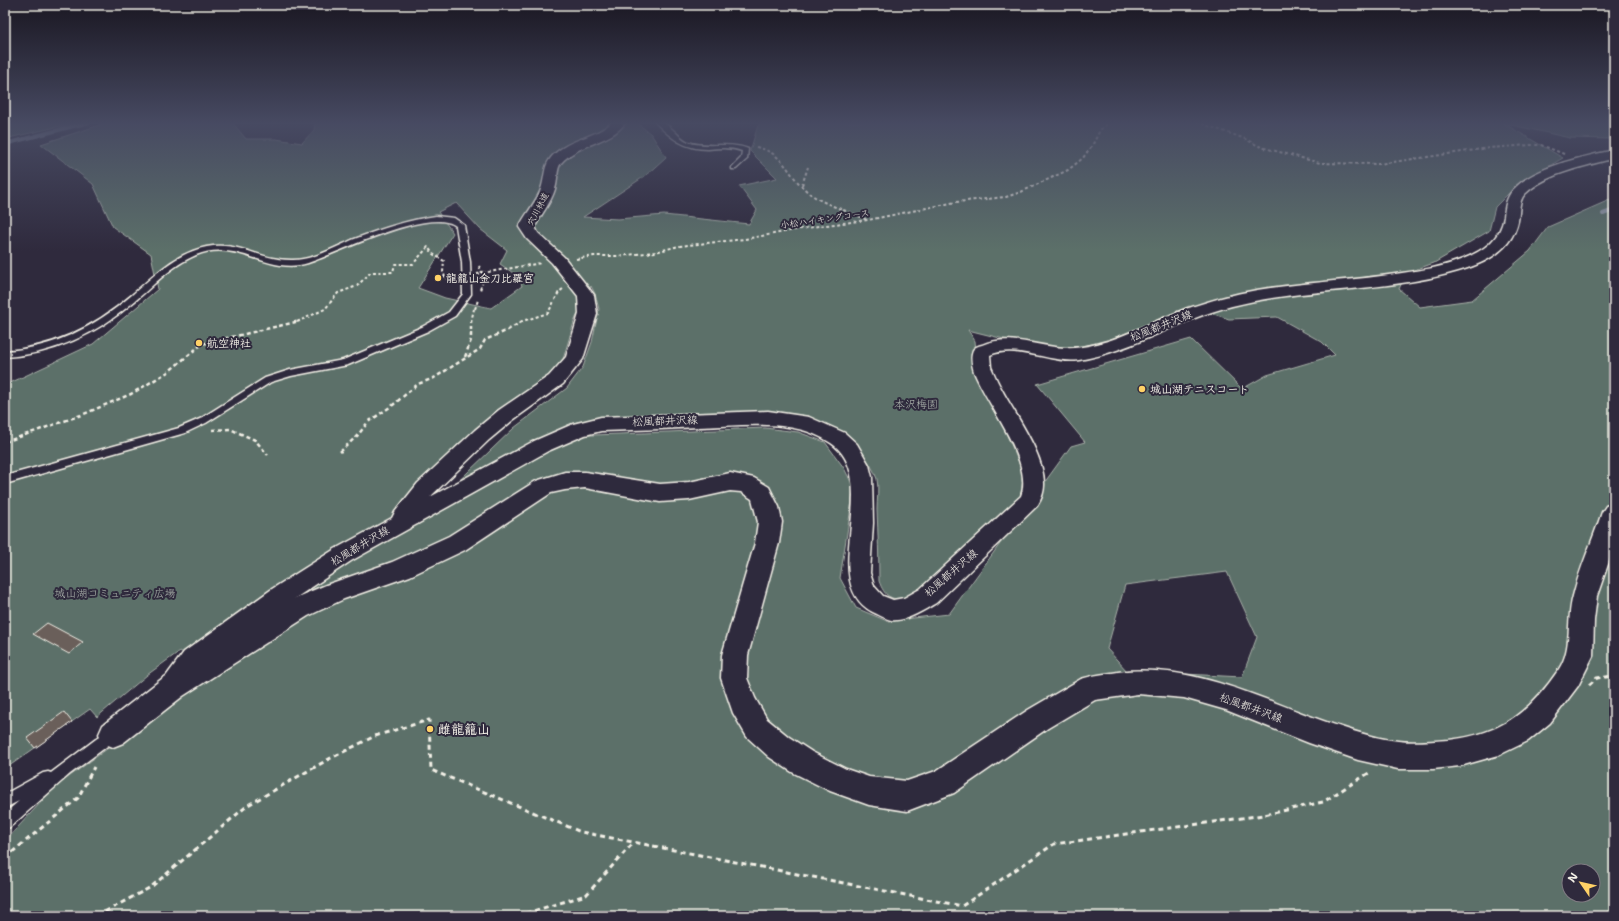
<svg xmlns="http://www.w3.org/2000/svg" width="1619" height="921" font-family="'Shantell Sans','Klee One',sans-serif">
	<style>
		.green { fill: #5b7069; stroke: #a8b0a8; fill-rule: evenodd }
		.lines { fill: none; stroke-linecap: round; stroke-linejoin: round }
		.stream { stroke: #949ca8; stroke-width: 4 }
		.building { fill: #6b5f5a; stroke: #f4f1e8 }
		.service-casing { stroke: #f4f1e8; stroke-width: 3 }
		.minor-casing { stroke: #f4f1e8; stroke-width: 3 }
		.tertiary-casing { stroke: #f4f1e8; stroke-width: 3 }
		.path-far2 { stroke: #f4f1e8; stroke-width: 2; stroke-dasharray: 3 2.5; stroke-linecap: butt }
		.path-far1 { stroke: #f4f1e8; stroke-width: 2.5; stroke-dasharray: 4 3; stroke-linecap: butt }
		.path { stroke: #f4f1e8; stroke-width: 3; stroke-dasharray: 5 4; stroke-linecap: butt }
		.service { fill: #2f2a3d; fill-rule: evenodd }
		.minor { fill: #2f2a3d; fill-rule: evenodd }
		.tertiary { fill: #2f2a3d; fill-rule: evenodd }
		.poi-dot { fill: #ffd166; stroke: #2f2a3d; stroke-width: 1.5 }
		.labels { text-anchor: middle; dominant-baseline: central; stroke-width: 4; stroke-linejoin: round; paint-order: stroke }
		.far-street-label { font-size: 9px; fill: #f4f1e8; stroke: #2f2a3d }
		.poi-label { font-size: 11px; font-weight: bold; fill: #f4f1e8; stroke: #2f2a3d; text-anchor: start }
		.street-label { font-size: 11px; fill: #f4f1e8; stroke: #2f2a3d }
		.park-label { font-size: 11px; fill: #afb7af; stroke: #2f2a3d }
		.near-poi-label { font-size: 13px; font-weight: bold; fill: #f4f1e8; stroke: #2f2a3d; text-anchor: start }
	</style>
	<rect width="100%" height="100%" fill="#2f2a3d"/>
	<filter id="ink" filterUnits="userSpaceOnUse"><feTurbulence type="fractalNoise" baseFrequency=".025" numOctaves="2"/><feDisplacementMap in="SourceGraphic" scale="8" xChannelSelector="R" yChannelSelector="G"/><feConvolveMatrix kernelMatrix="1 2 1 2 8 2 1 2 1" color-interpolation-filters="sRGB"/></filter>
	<g filter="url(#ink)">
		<g class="green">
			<path d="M 5,122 L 78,122 L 9,138 L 5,137 Z"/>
			<path d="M 109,122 L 232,122 L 246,139 L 276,139 L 302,143 L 314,130 L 315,122 L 636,122 L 651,134 L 666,157 L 645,176 L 583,217 L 618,219 L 664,215 L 749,224 L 757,210 L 739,186 L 777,178 L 750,151 L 759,122 L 1612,122 L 1610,139 L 1570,138 L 1503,123 L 1563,158 L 1518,184 L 1495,207 L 1489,231 L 1434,263 L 1406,273 L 1399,289 L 1420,307 L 1472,300 L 1530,251 L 1548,227 L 1614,198 L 1614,916 L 5,916 L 5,841 L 55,787 L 152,716 L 200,664 L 180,651 L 147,675 L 97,717 L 90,709 L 5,769 L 5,384 L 10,383 L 93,344 L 158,289 L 151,254 L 113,227 L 93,184 L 41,144 ZM 456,203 L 480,229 L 507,250 L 500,264 L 519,277 L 522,286 L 491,308 L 445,298 L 418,288 L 453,233 L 438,212 ZM 591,286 L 595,294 L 599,309 L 592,342 L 583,367 L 567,388 L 514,428 L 444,495 L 557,431 L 577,422 L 600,418 L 771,412 C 806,413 840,424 862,453 C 868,460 874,470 877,479 C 879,489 877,500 877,510 C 878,534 879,557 879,581 C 885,597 889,598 906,601 L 1022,500 L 1026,480 L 977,363 L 975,341 L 968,330 L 1032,346 L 1065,351 L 1114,338 L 1189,306 L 1229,319 L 1277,317 L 1322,342 L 1335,355 L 1267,375 L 1242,389 L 1191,339 L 1037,384 L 1085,442 L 1071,446 L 949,614 L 887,621 L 856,608 L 840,578 L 854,488 L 844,468 L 825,442 L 798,432 L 765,428 L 570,436 L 406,528 L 394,512 L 459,443 L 559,373 L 574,322 ZM 1227,572 L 1257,637 L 1242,677 L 1127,671 L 1107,649 L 1125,585 ZM 1569,871 L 1593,871 L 1593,895 L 1569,895 Z"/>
		</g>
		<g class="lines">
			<g class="stream">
				<path d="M 5,144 L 89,122"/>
				<path d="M 1603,214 L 1614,210"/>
			</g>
		</g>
		<g class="building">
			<path d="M 47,623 L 83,642 L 69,654 L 33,634 Z"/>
			<path d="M 64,712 L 72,722 L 35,748 L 27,738 Z"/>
		</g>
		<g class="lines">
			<defs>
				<g id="service">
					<path d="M 655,122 C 669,120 675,136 688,142 C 705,149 728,141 748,149 L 747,159 L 736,169 L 732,169 L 732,167 L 741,158 L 742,151 C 731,147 720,148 708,149 C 684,149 671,138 655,122 Z"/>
					<path d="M 436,216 L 454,218 L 464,225 L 470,262 L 471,294 L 455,316 L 428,331 L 348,365 L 291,376 L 271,382 L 206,423 L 185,433 L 5,484 L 5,476 L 179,428 L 200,419 L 265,378 L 290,370 L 343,360 L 422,327 L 449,312 L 463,294 L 462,262 L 456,226 C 430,206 338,253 308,263 C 269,276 238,238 196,255 C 172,265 155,284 136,300 C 98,333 55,354 5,357 L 5,351 C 54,348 95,327 132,295 C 151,278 169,260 193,251 C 234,235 255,261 293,260 C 313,260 334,248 352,240 C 380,229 407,220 436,216 Z"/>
					<path d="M 113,728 L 118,730 L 119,734 L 118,738 L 70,774 L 10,827 L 5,829 L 5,813 L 19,801 L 5,808 L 5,794 L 43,773 L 48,772 L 51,773 L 108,730 Z"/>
				</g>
				<path id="minor" d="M 612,122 L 626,122 C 610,144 578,143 561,163 C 556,169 558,181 555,189 C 551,203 541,214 535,227 L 538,233 L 564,257 L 594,295 L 597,314 L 583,359 L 563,384 L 513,420 L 489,440 L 430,497 L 534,441 L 573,424 L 601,417 L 768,411 L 809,417 L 845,433 L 857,444 L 869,465 L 872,477 L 873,523 L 870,573 L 874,586 L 883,596 L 893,600 L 904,598 L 920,589 L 1021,496 C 1034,461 987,405 974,372 C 972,365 970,357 973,350 C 975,347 978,346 982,345 C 1009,333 1037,347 1065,348 C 1079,349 1094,345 1108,341 C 1135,332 1160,319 1186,309 C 1209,301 1233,294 1257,290 C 1305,282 1354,281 1402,273 C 1423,270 1443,267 1463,259 C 1483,251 1500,240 1504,217 C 1505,207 1506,198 1513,190 C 1534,166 1584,157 1614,150 L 1614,158 C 1585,167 1548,172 1525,194 C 1518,201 1520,212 1518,221 C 1512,250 1484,264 1458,271 C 1384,293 1306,287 1232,306 C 1179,319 1133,351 1079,360 C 1050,364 1017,343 990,355 L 991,367 L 995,376 C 1009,408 1045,451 1044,485 C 1044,492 1041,500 1037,506 L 936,603 C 924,610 906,622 891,620 C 887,619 881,616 877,614 C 812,587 886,481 831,443 C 793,417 741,426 698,427 C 666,429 633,430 601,431 L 585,435 L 548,451 L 351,561 L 288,603 L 200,668 L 185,691 L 176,694 L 167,691 L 164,683 L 167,675 L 184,652 L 272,589 L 335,549 L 392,518 L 395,512 L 418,483 L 475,430 L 499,410 L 549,376 L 566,357 L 579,314 L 578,296 L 552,263 L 527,239 L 519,227 C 525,215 534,205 540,192 C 547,175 541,164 558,151 C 574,138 597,137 612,122 Z"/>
				<path id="tertiary" d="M 565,472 L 585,472 L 660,484 L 689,482 L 730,473 L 754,478 L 769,487 L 779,507 L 782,522 L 779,543 L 748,655 L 747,678 L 755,698 L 767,719 L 789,737 L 812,752 L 846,769 L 869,777 L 907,781 L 936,771 L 1028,710 L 1081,679 C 1093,675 1106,674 1118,672 C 1197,662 1269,704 1341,727 C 1359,733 1379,739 1398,741 C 1414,743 1432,741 1449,740 C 1502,734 1530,712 1559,669 C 1573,648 1566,619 1573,596 C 1580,567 1593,540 1602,512 L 1606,506 L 1614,503 L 1614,547 L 1597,596 L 1594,620 L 1593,656 L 1578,686 L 1550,723 L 1528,741 L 1499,755 L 1460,766 L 1433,769 L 1398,769 L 1358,760 L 1309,743 L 1226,710 L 1184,698 L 1138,694 L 1095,700 L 1048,728 L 954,793 L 907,811 L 869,805 L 830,791 L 792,772 L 769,757 L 747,737 L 733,713 L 721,678 L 722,655 L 755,543 L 758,522 L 752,499 L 741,492 L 730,491 L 689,500 L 660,502 L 585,488 L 565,490 L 551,493 L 465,550 L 410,576 L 344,599 L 308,616 L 183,696 L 123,743 L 113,747 L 103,743 L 99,734 L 103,725 L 163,678 L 290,600 L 326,585 L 392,562 L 449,536 L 536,481 Z"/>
			</defs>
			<use href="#service" class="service-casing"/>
			<use href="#minor" class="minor-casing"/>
			<use href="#tertiary" class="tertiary-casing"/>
			<g class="path-far2">
				<path d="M 1197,122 L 1243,138 L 1261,147 L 1320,163 L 1379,164 L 1489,148 L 1530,145 L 1541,145 L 1564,154"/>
				<path d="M 756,147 C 785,153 788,176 808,192 C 825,206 848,210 867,220"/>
				<path d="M 802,185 L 808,167"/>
				<path d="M 576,259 L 594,256 L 618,256 L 655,252 L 679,246 L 745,239 L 818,226 L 868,220 L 956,202 L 1006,197 L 1021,192 L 1068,170 L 1083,158 L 1093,144 L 1100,130 L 1109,122"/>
				<path d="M 479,266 L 484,277 L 480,290"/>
				<path d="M 477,274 L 541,263"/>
				<path d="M 475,309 L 478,300"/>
				<path d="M 297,322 L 325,309 L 338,293 L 357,286 L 371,272 L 393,272 L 395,264 L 413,264 L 428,247 L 433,254 L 444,261 L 443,272 L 446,279 L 454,278"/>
				<path d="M 471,322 L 474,309"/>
				<path d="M 520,322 L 548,313 L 559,292 L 563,289"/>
			</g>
			<g class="path-far1">
				<path d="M 465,357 L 471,340 L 471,321"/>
				<path d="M 212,430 L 230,429 L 255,440 L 268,455"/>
				<path d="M 5,442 L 84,414 L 131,394 L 168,372 L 202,344 L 300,321"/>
				<path d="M 340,452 L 358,435 L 368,422 L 393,405 L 418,384 L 434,378 L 480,349 L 485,340 L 506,331 L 523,321"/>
			</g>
			<g class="path">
				<path d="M 1589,685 L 1597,678 L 1614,676"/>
				<path d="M 5,858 L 78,798 L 94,767"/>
				<path d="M 97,916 L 151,887 L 248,805 L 329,759 L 375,736 L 429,720 L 431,770 L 581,832 L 962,906 L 1054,844 L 1264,815 L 1323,802 L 1372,771"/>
				<path d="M 517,916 L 586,895 L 634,842"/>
			</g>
			<use href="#service" class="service"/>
			<use href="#minor" class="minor"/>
			<use href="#tertiary" class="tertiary"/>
		</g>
	</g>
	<linearGradient id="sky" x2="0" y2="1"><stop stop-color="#1a1722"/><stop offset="0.49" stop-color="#474a62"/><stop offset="1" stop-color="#474a62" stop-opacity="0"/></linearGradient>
	<rect width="1619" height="251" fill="url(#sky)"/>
	<g class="poi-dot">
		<circle cx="438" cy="278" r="4"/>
		<circle cx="199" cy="343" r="4"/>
		<circle cx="1142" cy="389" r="4"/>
		<circle cx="430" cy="729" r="4"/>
	</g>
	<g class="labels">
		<g class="far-street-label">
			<text transform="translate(538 209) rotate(-62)">穴川林道</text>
			<text transform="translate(825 219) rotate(-8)">小松ハイキングコース</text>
		</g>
		<g class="poi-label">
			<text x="446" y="278">龍籠山金刀比羅宮</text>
			<text x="207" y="343">航空神社</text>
			<text x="1150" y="389">城山湖テニスコート</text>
		</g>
		<g class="street-label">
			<text transform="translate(1161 326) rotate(-22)">松風都井沢線</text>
			<text transform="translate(665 421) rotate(-2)">松風都井沢線</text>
			<text transform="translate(360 546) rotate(-31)">松風都井沢線</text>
			<text transform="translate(951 573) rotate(-41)">松風都井沢線</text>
			<text transform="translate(1251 708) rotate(20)">松風都井沢線</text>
		</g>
		<g class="park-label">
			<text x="916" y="404">本沢梅園</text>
			<text x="115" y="593">城山湖コミュニティ広場</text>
		</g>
		<g class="near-poi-label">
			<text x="438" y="729">雌龍籠山</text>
		</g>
	</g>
	<rect width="1619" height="921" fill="none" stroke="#2f2a3d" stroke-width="20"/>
	<rect x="10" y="10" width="1599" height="901" fill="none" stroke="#f4f1e8" stroke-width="1.5" filter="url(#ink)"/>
	<g transform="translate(1581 883) rotate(304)"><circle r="19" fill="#2f2a3d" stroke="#7e7a81"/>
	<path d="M0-3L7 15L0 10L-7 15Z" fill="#ffd166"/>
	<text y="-6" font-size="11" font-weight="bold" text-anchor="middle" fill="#f4f1e8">N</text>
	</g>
</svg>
